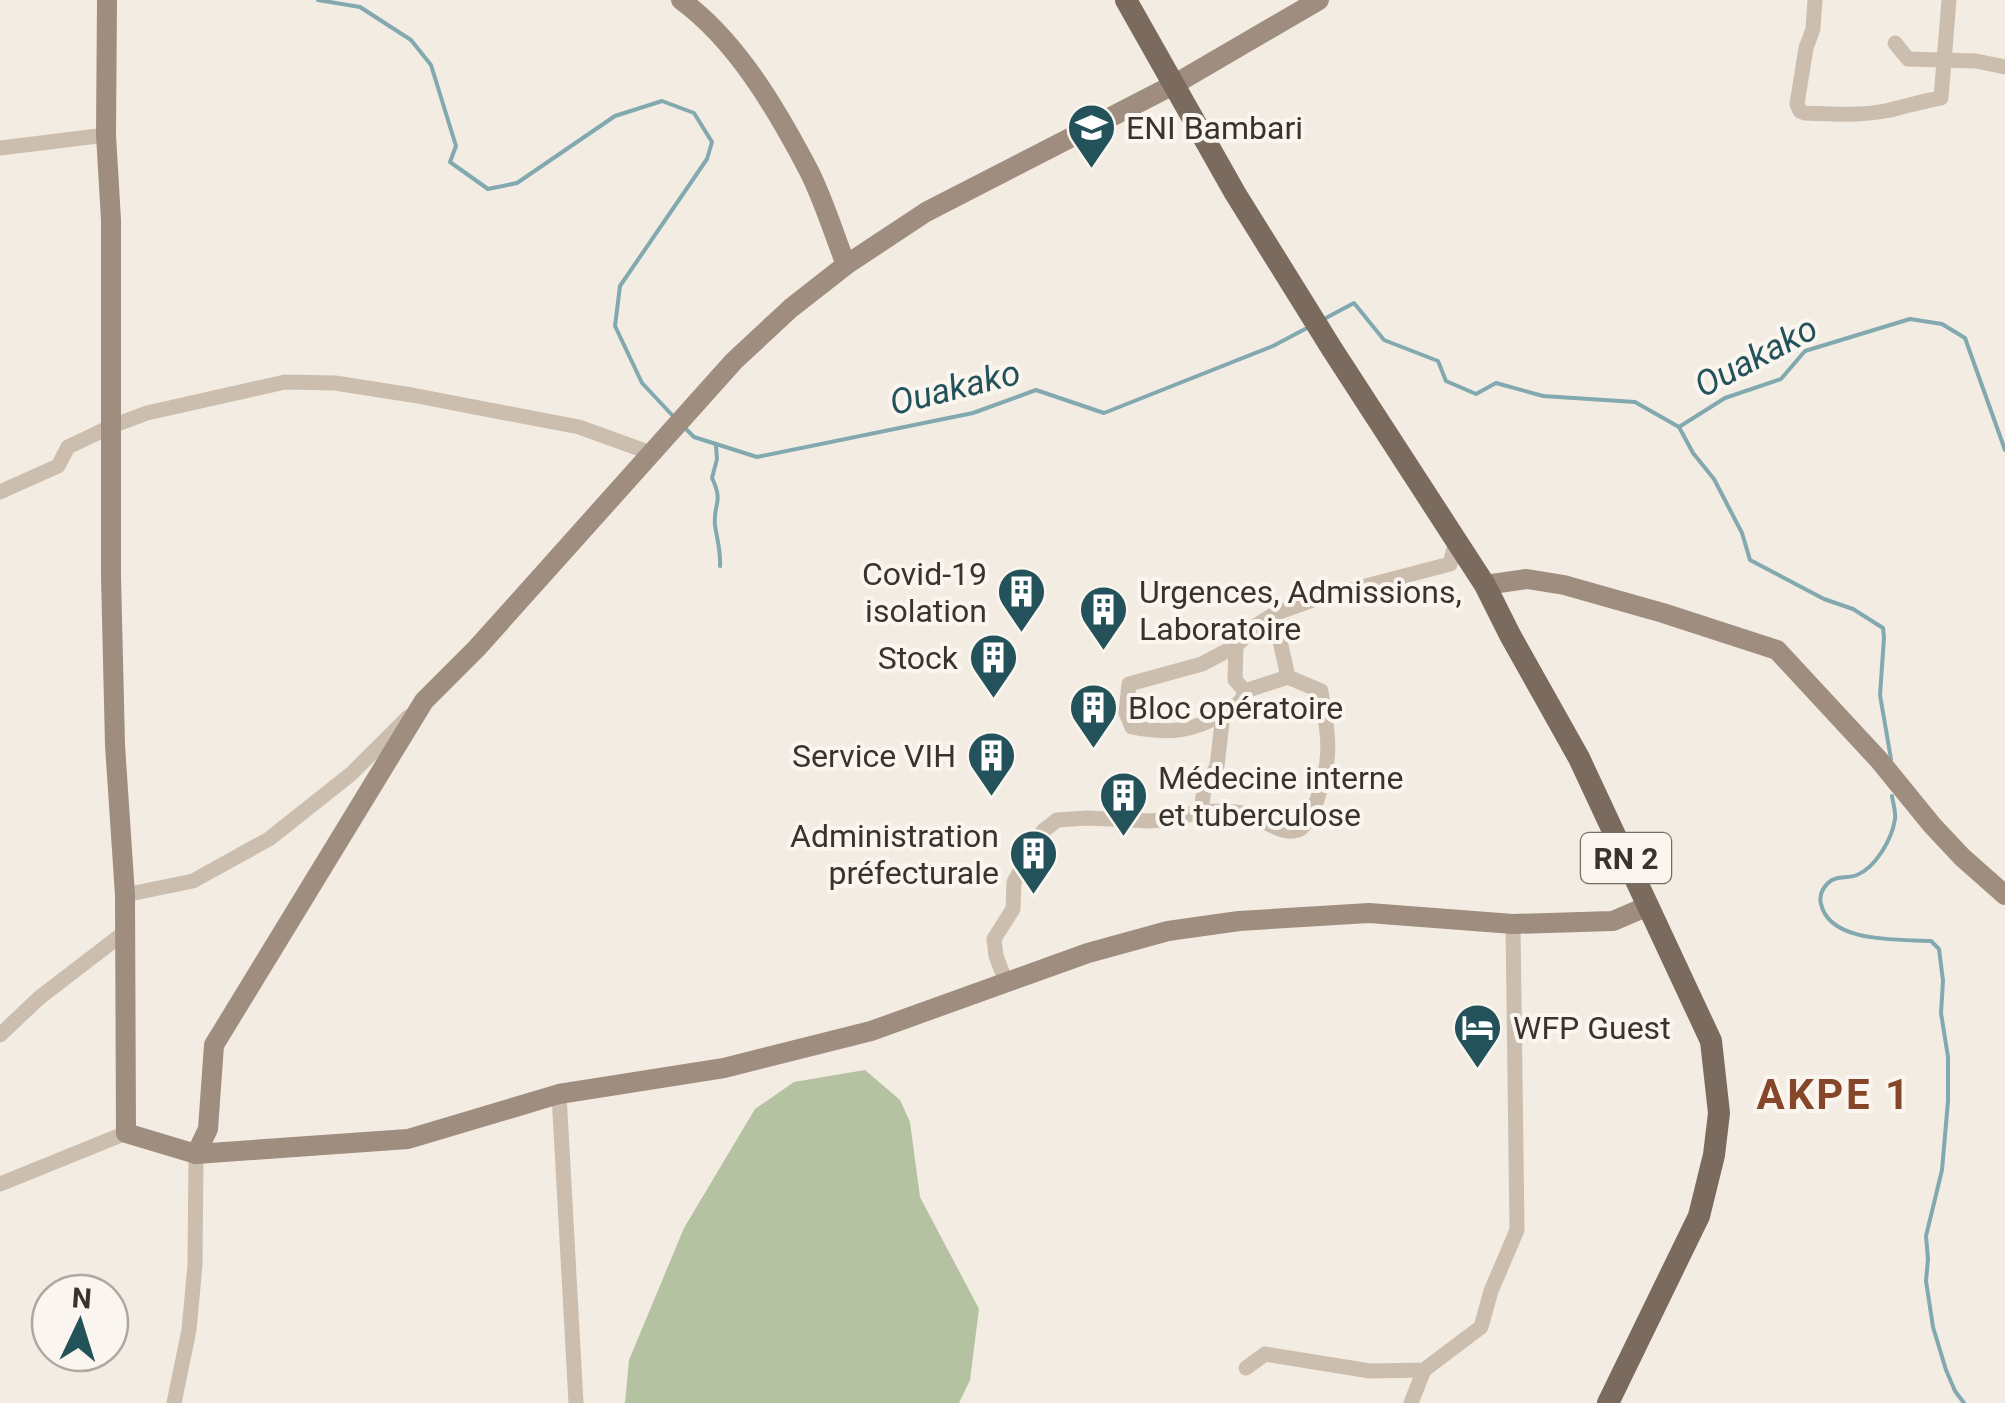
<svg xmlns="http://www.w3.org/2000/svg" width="2005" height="1403" font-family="Roboto,sans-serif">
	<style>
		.green { fill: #b5c2a2 }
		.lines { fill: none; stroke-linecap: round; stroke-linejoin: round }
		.stream { stroke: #82a9af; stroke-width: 4 }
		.street { stroke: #cbbeae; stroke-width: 15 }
		.secondary { stroke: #9f8d7f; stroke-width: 20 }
		.primary { stroke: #7b6a5e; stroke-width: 22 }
		.labels { text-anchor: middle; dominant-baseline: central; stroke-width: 8; stroke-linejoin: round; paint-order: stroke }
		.shield { fill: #faf6ef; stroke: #746d66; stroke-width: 2.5 }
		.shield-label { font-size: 30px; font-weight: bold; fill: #3a322c }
		.poi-label { font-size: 32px; fill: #3a322c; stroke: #faf6ef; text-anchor: start }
		.water-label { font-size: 35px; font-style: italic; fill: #23525a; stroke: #faf6ef }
		.district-label { font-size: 42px; font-weight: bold; letter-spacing: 2.5px; fill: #854629; stroke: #faf6ef }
	</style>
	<rect width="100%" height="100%" fill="#f3ece2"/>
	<path class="green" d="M 865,1070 L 900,1100 L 910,1122 L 920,1197 L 979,1309 L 970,1380 L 959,1403 L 625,1403 L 629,1360 L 684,1228 L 755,1109 L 794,1082 Z"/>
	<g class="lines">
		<g class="stream">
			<path d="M 318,0 L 360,7 L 411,40 L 431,65 L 456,146 L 450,162 L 488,189 L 517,183 L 615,116 L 662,101 L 694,113 L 712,142 L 707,159 L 620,286 L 615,326 L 642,383 L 673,416"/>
			<path d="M 1324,319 L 1354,303 L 1384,340 L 1438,361 L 1446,381 L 1476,394 L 1496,383 L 1543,396 L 1635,402 L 1679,427 L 1725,398 L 1781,379 L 1805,351 L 1910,319 L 1942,324 L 1965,338 L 2005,450"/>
			<path d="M 683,426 L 694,437 L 757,457 L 973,413 L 1036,390 L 1104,413 L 1273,346 L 1307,328"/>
			<path d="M 1679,427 L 1693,453 L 1714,479 L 1742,533 L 1750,560 L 1824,599 L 1853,609 L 1883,628 L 1884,638 L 1880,695 L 1891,759"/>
			<path d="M 716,446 L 717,459 L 712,478 C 724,503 713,503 715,525 C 717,540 721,551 720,566"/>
			<path d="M 1892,796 C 1893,803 1896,812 1895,819 C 1892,839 1876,867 1857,875 C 1847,879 1836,875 1828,883 C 1822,889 1819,896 1821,904 C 1830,944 1900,939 1931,941 L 1939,949 L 1943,981 L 1941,1013 L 1948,1057 L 1948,1101 L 1942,1170 L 1926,1236 L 1928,1259 L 1926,1281 L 1933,1327 L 1946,1370 L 1955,1391 L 1964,1403"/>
		</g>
		<g class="street">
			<path d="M 1815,0 L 1813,29 L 1806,48 L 1797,104 L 1800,111 L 1805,113 C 1832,114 1858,116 1885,111 C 1904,107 1922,101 1941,98 L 1949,0"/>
			<path d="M 1895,43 L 1908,59 L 1976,61 L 2005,67"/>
			<path d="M 0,148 L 106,135"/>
			<path d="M 0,492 L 58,466 L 68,447 L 112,426 L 147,413 L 285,382 L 335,383 L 412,395 L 579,427 L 651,453"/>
			<path d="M 1236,646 L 1235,680 L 1245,691 L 1288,677"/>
			<path d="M 1245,691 C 1242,703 1235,707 1224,713 C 1194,732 1167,734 1132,727 L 1126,713 L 1129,684 L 1202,664 L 1236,646 L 1257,625 L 1274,614 L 1316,599 L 1450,564 L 1456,541"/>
			<path d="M 1223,714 L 1217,766 L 1204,790 L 1201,811 C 1215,812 1233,810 1247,814 C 1263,818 1281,836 1298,830 C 1312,826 1326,774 1327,760 C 1330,738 1324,713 1321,691 L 1288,677 L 1274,614"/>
			<path d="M 125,895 L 193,881 L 269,839 L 351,774 L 408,717"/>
			<path d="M 1006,982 L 996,956 L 994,939 L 1013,909 L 1014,882 L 1043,831 L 1057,820 L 1087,818 L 1149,821 L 1174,819 L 1201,811"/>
			<path d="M 0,1035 L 39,998 L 125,932"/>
			<path d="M 559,1094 L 576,1403"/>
			<path d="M 0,1184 L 126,1133"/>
			<path d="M 1246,1368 L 1265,1354 L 1370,1371 L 1424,1370 L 1481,1327 L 1491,1291 L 1517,1230 L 1513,924"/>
			<path d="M 174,1403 L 189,1330 L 195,1265 L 196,1154"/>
			<path d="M 1411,1403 L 1424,1370"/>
		</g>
		<g class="secondary">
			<path d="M 107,0 L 106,135 L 111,220 L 111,576 L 115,745 L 125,895 L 126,1133 L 196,1154 L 408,1139 L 559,1094 L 724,1068 L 871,1031 L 1088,953 L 1168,931 L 1239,921 L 1369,913 L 1513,924 L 1613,921 L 1648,906"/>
			<path d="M 681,0 C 737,41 777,110 809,171 C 824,201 834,234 846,265"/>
			<path d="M 1485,585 L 1527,579 L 1564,585 L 1663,613 L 1777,650 L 1879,760 L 1932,825 L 1962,857 L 2005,895"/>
			<path d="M 196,1154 L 208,1129 L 214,1045 L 424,701 L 477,648 L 734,361 L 791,308 L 846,265 L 926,212 L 1175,84 L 1319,0"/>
		</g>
		<path class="primary" d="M 1126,0 L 1235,193 L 1332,349 L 1485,585 L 1510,635 L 1579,758 L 1711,1041 L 1719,1113 L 1714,1155 L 1699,1216 L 1608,1403"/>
	</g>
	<defs>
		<symbol id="school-pin" viewBox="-11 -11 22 30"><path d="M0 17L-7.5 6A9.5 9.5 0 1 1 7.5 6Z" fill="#23525a" stroke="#faf6ef"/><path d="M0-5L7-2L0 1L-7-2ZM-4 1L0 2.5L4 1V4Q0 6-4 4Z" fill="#fff"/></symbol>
		<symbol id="building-pin" viewBox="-11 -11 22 30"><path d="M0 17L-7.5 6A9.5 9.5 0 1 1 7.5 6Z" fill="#23525a" stroke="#faf6ef"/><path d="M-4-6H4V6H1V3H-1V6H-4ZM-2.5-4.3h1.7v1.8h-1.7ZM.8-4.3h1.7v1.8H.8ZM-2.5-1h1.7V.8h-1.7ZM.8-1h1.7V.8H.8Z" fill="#fff"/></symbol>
		<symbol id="hotel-pin" viewBox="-11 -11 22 30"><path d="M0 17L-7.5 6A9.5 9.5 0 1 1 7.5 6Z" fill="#23525a" stroke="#faf6ef"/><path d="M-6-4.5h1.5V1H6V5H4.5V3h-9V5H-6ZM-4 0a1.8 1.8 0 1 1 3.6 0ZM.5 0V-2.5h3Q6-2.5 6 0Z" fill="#fff"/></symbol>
	</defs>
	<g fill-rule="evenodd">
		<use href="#school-pin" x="1064" y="100" width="55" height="75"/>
		<use href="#building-pin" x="994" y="564" width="55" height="75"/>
		<use href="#building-pin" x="1076" y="582" width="55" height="75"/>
		<use href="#building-pin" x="966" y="630" width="55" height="75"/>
		<use href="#building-pin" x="1066" y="680" width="55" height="75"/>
		<use href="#building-pin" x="964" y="728" width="55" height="75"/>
		<use href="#building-pin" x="1096" y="768" width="55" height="75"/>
		<use href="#building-pin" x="1006" y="826" width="55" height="75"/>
		<use href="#hotel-pin" x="1450" y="1000" width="55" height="75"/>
	</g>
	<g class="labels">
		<rect class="shield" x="1581" y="833" width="90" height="50" rx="8"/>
		<g class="shield-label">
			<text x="1626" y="858">RN 2</text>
		</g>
		<g class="poi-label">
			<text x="1126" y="128">ENI Bambari</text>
			<text x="987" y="574" text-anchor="end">Covid-19<tspan x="987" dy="37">isolation</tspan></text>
			<text x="1139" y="592">Urgences, Admissions,<tspan x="1139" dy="37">Laboratoire</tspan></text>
			<text x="958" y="658" text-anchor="end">Stock</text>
			<text x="1128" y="708">Bloc opératoire</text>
			<text x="956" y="756" text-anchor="end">Service VIH</text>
			<text x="1158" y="778">Médecine interne<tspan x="1158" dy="37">et tuberculose</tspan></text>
			<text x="999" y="836" text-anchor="end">Administration<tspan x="999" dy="37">préfecturale</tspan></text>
			<text x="1513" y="1028">WFP Guest</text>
		</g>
		<g class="water-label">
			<text transform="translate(1756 357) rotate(-28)">Ouakako</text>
			<text transform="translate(955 388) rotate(-14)">Ouakako</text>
		</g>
		<g class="district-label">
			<text x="1834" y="1094">AKPE 1</text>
		</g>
	</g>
	<g transform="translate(80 1323) rotate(4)"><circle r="48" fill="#faf6ef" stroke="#ada8a1" stroke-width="2.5"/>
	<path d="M0-8L18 38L0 25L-18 38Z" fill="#23525a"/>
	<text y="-15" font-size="28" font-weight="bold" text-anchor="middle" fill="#3a322c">N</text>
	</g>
</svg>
